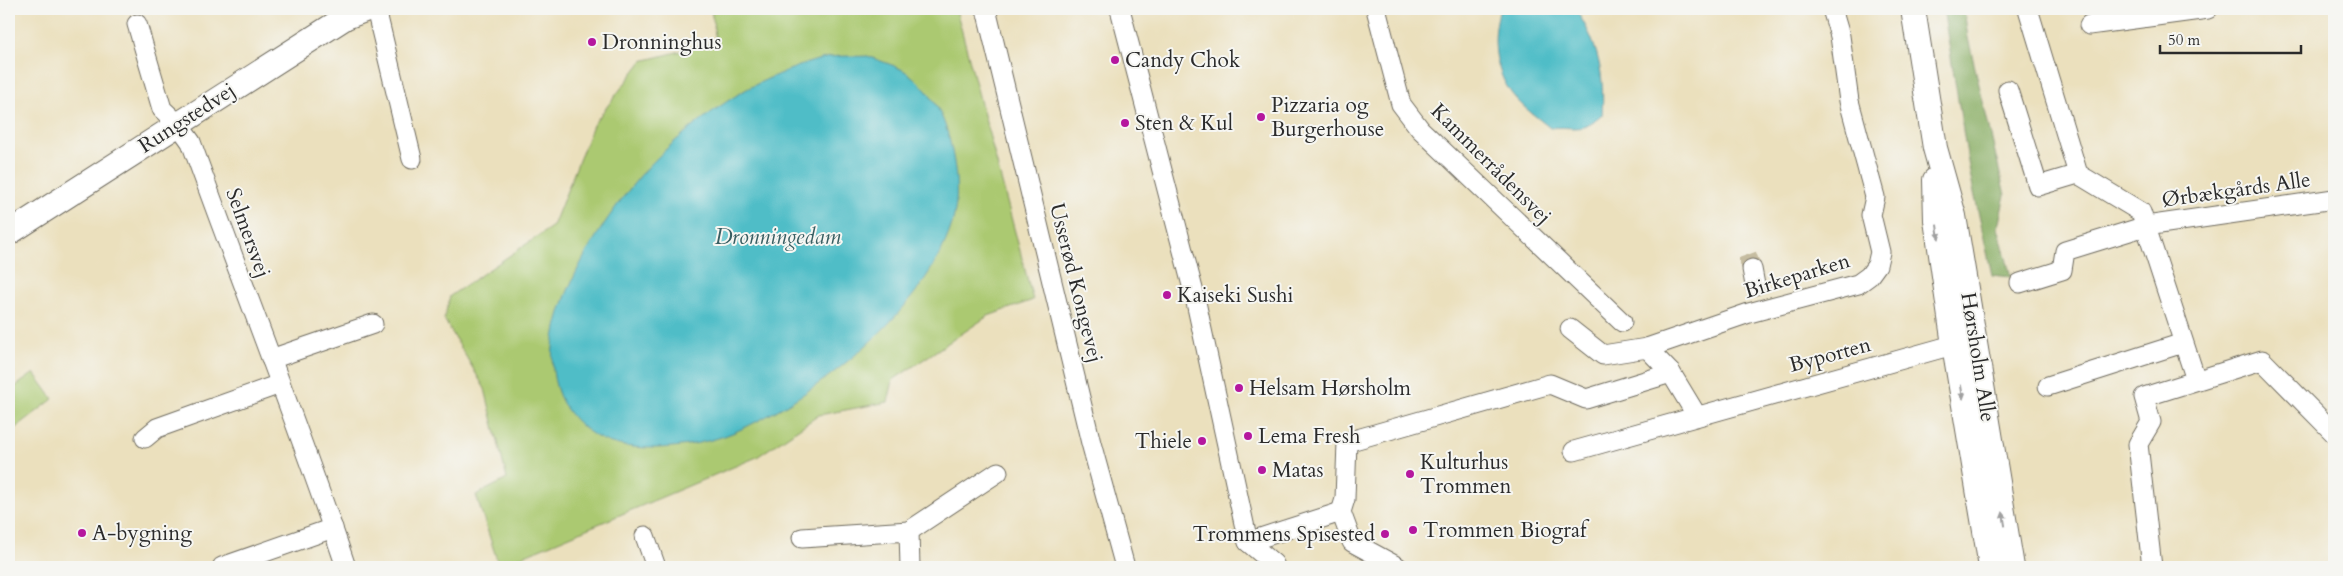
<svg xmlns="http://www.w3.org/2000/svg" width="2343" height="576" font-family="Cardo,serif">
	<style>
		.green { fill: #abc971; stroke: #6b7a4e }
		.forest { fill: #88ad63; stroke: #5a6c47 }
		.water { fill: #4fbdc7; stroke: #3d7479 }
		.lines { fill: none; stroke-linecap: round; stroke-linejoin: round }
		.minor-tunnel { stroke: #c5bca0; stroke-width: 19; stroke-dasharray: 19 9; stroke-linecap: butt }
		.minor-casing { stroke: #6e6a5e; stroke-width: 21 }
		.major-casing { stroke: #6e6a5e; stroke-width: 26 }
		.minor { stroke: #fff; stroke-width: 19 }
		.major { stroke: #fff; stroke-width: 24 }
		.oneway { fill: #a0a0a0 }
		.poi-dot { fill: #b5179e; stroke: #f6f6f2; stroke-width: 2 }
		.labels { text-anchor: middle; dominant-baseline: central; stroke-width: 4; stroke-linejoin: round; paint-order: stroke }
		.poi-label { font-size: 21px; fill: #2b2b2b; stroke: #f6f6f2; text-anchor: start }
		.street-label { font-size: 21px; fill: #2b2b2b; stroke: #f6f6f2 }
		.water-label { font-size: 22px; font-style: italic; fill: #385e62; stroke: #f6f6f2 }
	</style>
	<rect width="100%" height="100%" fill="#f6f6f2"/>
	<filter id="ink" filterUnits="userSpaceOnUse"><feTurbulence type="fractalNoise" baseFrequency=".02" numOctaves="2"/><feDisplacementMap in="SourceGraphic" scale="10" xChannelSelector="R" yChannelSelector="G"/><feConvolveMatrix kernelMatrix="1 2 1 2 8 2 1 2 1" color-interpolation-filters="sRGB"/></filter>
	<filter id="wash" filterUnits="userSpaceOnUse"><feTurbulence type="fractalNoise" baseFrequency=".0096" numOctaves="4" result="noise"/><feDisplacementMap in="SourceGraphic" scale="20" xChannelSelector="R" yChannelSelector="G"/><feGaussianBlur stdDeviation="1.12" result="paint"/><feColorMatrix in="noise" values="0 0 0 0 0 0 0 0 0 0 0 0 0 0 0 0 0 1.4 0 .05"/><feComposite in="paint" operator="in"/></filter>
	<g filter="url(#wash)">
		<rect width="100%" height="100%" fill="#ebe0bd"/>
		<g class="green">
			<path d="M 711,9 L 956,9 L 1033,300 L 988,316 L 893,380 L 888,402 L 819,415 L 757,457 L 499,566 L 476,495 L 507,479 L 485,389 L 444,319 L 450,296 L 553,226 L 593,125 L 642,61 L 716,42 Z"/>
			<path d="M 34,373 L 53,399 L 9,433 L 9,391 Z"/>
		</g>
		<path class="forest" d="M 1943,9 L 1964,9 L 1968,38 L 2005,195 L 1998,227 L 2011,277 L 1992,275 L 1971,179 Z"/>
		<g class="water">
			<path d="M 1500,9 L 1575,9 C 1598,42 1605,75 1602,115 C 1581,135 1575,125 1550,128 C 1537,117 1522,107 1512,94 C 1494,70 1491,37 1500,9 Z"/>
			<path d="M 868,56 C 879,61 892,64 903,70 C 932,88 946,119 952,151 C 957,175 959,200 952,224 C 925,312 816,396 735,432 C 711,442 683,447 657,448 C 637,448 615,447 597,437 C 497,377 589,236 641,175 C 668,144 705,115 740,93 C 760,81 809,60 831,57 C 843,55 856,57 868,56 Z"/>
		</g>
	</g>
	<g filter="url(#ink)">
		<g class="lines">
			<path class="minor-tunnel" d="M 1747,255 L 1752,269"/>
			<defs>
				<g id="minor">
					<path d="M 376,9 L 412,159"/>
					<path d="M 986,9 L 1091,443 L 1125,567"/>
					<path d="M 1120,9 L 1194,293 L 1248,542 L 1274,564 L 1275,567"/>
					<path d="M 1376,9 L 1401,104 L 1420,129 L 1622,322"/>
					<path d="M 2028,9 L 2078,174 L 2141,212 L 2196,380"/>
					<path d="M 137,24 L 162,109 L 178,124 L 191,142 C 242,284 298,424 346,567"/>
					<path d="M 2089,25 L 2208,9"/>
					<path d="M 2008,90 L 2038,186 L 2078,174"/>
					<path d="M 1752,269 L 1755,285"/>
					<path d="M 2020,283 L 2062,270 L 2065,251 L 2146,226 L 2334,199"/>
					<path d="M 1570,329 L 1603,355 L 1647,348 L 1671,373 L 1697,416"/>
					<path d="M 1647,348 L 1749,313 L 1858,284 L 1869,276 L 1877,265 L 1880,252 L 1871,215 L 1875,197 L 1849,101 L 1840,36 L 1832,9"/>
					<path d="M 271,359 L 373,324"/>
					<path d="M 2048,386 L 2183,343"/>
					<path d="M 145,438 L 157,428 L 280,384"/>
					<path d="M 1574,451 L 1967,341"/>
					<path d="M 909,531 L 998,472"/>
					<path d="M 645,536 L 656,567"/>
					<path d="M 802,538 L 909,531 L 910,567"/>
					<path d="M 1248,542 L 1341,512"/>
					<path d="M 222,567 L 333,528"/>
					<path d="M 1398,567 L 1352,542 L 1341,512 L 1345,499 L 1347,442 L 1550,384 L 1586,399 L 1671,373"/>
					<path d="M 2152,567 L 2138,444 L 2151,422 L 2144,397 L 2262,360 L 2334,433"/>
				</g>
				<g id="major">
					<path d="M 1913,9 L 1935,148 L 1954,216 L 2012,567"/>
					<path d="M 1935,180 L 1936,220 L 1954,345 L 1991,567"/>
					<path d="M 9,233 L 346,17 L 367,9"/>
				</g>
			</defs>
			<use href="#minor" class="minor-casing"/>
			<use href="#major" class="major-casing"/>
			<use href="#minor" class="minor"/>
			<use href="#major" class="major"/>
		</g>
		<defs><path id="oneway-solid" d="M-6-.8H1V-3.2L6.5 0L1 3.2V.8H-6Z" transform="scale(1.25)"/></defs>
		<g class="oneway">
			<use href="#oneway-solid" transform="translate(1938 232) rotate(82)"/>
			<use href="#oneway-solid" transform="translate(1962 392) rotate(81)"/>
			<use href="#oneway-solid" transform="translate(2004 519) rotate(-99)"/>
		</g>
	</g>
	<g class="poi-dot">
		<circle cx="592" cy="42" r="5"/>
		<circle cx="1115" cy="60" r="5"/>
		<circle cx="1261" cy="117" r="5"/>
		<circle cx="1125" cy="123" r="5"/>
		<circle cx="1167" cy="295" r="5"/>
		<circle cx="1239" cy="388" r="5"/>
		<circle cx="1248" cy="436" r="5"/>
		<circle cx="1202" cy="441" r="5"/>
		<circle cx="1262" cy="470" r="5"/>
		<circle cx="1410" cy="474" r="5"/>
		<circle cx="1413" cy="530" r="5"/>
		<circle cx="82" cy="533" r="5"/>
		<circle cx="1385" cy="534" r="5"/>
	</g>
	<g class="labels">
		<g class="poi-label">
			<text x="602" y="42">Dronninghus</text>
			<text x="1125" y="60">Candy Chok</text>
			<text x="1271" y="105">Pizzaria og<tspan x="1271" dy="24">Burgerhouse</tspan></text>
			<text x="1135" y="123">Sten &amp; Kul</text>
			<text x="1177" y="295">Kaiseki Sushi</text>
			<text x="1249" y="388">Helsam Hørsholm</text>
			<text x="1258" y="436">Lema Fresh</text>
			<text x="1192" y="441" text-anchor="end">Thiele</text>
			<text x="1420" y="462">Kulturhus<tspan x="1420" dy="24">Trommen</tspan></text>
			<text x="1272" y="470">Matas</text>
			<text x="1423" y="530">Trommen Biograf</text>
			<text x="92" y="533">A-bygning</text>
			<text x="1375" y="534" text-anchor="end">Trommens Spisested</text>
		</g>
		<g class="street-label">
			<text transform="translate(187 118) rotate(-33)">Rungstedvej</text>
			<text transform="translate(1491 164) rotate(45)">Kammerrådensvej</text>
			<text transform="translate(2236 190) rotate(-8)">Ørbækgårds Alle</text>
			<text transform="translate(248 233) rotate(70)">Selmersvej</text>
			<text transform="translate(1797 276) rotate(-17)">Birkeparken</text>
			<text transform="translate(1076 283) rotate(76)">Usserød Kongevej</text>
			<text transform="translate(1830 355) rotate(-15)">Byporten</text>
			<text transform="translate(1978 357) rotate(81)">Hørsholm Alle</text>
		</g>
		<g class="water-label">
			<text x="778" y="237">Dronningedam</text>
		</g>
	</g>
	<rect width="2343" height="576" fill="none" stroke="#f6f6f2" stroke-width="30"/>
	<path d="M2160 45v8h141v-8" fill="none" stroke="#2b2b2b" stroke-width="2.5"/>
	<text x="2168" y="45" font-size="15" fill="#2b2b2b" stroke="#f6f6f2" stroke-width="4" paint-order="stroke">50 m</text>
</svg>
